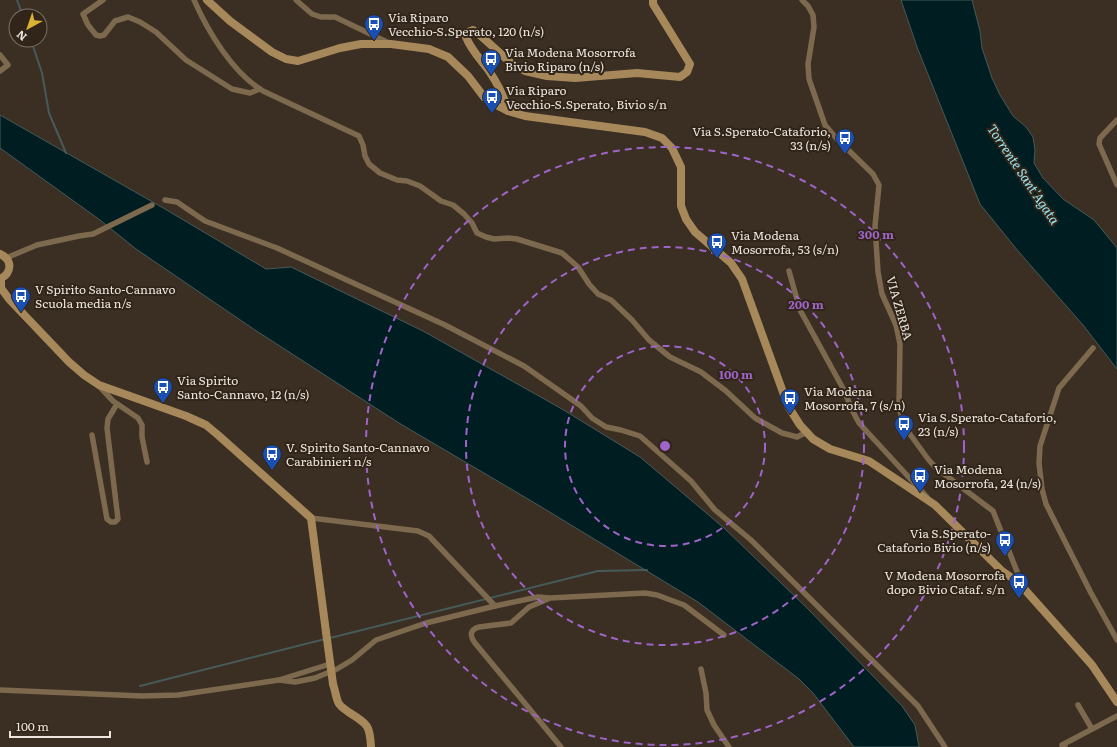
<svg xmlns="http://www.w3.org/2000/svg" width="1117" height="747" font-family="Literata,serif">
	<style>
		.water { fill: #001e22; stroke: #475a5a }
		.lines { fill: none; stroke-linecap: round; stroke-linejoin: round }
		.stream { stroke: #475a5a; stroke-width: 2 }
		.street { stroke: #7d694d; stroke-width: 5.5 }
		.secondary { stroke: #a7885a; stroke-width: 8 }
		.secondary-bridge { stroke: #a7885a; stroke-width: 8 }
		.ring { fill: none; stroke: #9e64c8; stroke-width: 2; stroke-dasharray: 7 5 }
		.labels { text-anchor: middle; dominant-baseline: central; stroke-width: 4; stroke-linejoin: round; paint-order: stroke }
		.poi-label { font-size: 12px; fill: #eee6de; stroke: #302518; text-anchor: start }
		.street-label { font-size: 12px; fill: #eee6de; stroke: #302518 }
		.water-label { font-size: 13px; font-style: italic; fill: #98e6f3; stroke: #302518 }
		.centre { fill: #9e64c8; stroke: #302518; stroke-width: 2 }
		.ring-label { font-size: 12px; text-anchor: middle; font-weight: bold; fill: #9e64c8; stroke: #302518; stroke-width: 4; stroke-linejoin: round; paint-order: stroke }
	</style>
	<rect width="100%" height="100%" fill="#3b2e22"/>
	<g class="water">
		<path d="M 901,0 L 972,0 L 980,31 L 982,48 L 992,78 L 1000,95 L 1013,116 L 1026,127 L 1033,137 L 1035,150 L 1034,163 L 1043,178 L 1063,199 L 1094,220 L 1117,248 L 1117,369 L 1083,325 L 1018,251 L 980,204 L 917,47 Z"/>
		<path d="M 0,115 L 165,209 L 266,269 L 291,267 L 423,331 L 562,409 L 640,457 L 724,528 L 808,609 L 902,706 L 915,725 L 919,747 L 854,747 L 813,693 L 799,679 L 698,602 L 533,502 L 399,423 L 255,330 L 136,249 L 100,220 L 0,148 Z"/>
	</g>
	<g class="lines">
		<g class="stream">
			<path d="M 17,0 L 23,16"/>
			<path d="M 31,40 L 42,73 L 49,113 L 66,153"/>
			<path d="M 330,638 L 598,571 L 647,570"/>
			<path d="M 140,686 L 325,639"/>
		</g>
		<g class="street">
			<path d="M 103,0 L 83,14 L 88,25 L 96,35 L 100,36 L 104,35 L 115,21 L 128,17 L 140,22 L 156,32 L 186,60 L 232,89 L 250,93 L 260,89"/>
			<path d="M 194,0 C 208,32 233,73 263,91 L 359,136 L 363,145 L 365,156 L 369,164 L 380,173 L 397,180 L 407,181 L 420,186 L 441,201 L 453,205 L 464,214 L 472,223 L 477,233 L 486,237 L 494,239 L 508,238 L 517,239 L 562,253 L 578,267 L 589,284 L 598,294 L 611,300 L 632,320 L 649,340 L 670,357 L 701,372 L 726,391 L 755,418 L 782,433 L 797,437 L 807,432"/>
			<path d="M 296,0 L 312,14 L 321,17 L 335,17 L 389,43"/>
			<path d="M 802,0 L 808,6 L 813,15 L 814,27 L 808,64 L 809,79 L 825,125 L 837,139 L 873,174 L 879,185 L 875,226 L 878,272 L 882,294 L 896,325 L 900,344 L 899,407 L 904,426 L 928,459 L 936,468 L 993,511 L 1018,574 L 1018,582"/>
			<path d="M 0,55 L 8,65 L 0,71"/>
			<path d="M 1117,120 L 1100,138 L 1099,144 L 1117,185"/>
			<path d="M 165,200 L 177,202 L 205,221 L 277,248 L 445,325 L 524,366 L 581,406 L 592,418 L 606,427 L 621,430 L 640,436 L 691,481 L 715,510 L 751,540 L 918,706 L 945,747"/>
			<path d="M 6,258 L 37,245 L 79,236 L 93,234 L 152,205"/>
			<path d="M 789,271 L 800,310 L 845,392 L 851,408 L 859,423 L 927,497"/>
			<path d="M 1093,348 L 1059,388 L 1040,446 L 1039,463 L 1042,489 L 1046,504 L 1091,593 L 1117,640"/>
			<path d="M 99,386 L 113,401 L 138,418 L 142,425 L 142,437 L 147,462"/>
			<path d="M 92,435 L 107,519 L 111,522 L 115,522 L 118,519 L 107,428 L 108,419 L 117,404"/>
			<path d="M 311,518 L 418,531 L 429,536 L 495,606"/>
			<path d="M 548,599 L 529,607 L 511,623 L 479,627 C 469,630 470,636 475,643 L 561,747"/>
			<path d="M 701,669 L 706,693 L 707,710 L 714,725 L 729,747"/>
			<path d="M 279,680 L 295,682 L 315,678 L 337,669 L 352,660 L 376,640 L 426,623 L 495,606 L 538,597 L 550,598 L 645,593 L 657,595 L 684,605 L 724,635"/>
			<path d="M 0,690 L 142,696 L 178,695 L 279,680 L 330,664"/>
			<path d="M 1078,705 L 1092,729"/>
			<path d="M 1065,747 L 1062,745 L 1117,716"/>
		</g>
		<g class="secondary">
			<path d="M 207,0 L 230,21 L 272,52 L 286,59 L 298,61 L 340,48 L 361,44 L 391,44 L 429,49 L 448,57 L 468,76 L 484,97 L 492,103 L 508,111 L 525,116 L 645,132 L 662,138 L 672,148 L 681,167 L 681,206 L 686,219 L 695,232 L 731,263 L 742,279 L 788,406 L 800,425 L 813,439 L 830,449 L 869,461 L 935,505 L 1002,571 L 1018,582 L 1092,665 L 1117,702"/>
			<path d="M 508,111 C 504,96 498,84 489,71 C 481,60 471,50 466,37 L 468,32 L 473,30 L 481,36 L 512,64 L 525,71 L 547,76 L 575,78 L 637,73 L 680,77 L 687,72 L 690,64 L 653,4 L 653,0"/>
			<path d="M 0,254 C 13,260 12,273 0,279"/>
			<path d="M 1,279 L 1,288 L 9,299 L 69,362 L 84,375 L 99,385 L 186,416 L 206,425 L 218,435 L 311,518 L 326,632"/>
			<path d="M 333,684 C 335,690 336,697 338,702 C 340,707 346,710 350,713 C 368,724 370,726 371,747"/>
		</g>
		<path class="secondary-bridge" d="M 326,632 L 333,684"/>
	</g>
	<g class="ring">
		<circle cx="665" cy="446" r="100"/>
		<circle cx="665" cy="446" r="199"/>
		<circle cx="665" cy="446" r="299"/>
	</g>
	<defs>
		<symbol id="bus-pin" viewBox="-11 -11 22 30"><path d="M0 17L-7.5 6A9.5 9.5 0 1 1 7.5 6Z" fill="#1a4fb4" stroke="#302518"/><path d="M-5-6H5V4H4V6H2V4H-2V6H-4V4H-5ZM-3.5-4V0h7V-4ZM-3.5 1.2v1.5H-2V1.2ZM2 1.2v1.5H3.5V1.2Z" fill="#fff"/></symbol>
	</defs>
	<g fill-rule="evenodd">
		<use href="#bus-pin" x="363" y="13" width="22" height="30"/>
		<use href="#bus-pin" x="480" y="48" width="22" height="30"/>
		<use href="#bus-pin" x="481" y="86" width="22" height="30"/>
		<use href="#bus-pin" x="834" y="127" width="22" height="30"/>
		<use href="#bus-pin" x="706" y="231" width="22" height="30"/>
		<use href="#bus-pin" x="10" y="285" width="22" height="30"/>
		<use href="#bus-pin" x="152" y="376" width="22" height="30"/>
		<use href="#bus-pin" x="779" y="387" width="22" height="30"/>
		<use href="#bus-pin" x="893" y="413" width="22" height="30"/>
		<use href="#bus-pin" x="261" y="443" width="22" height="30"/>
		<use href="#bus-pin" x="909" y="465" width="22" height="30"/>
		<use href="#bus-pin" x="994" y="529" width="22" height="30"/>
		<use href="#bus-pin" x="1008" y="571" width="22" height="30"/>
	</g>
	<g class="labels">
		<g class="poi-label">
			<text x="388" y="17">Via Riparo<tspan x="388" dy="14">Vecchio-S.Sperato, 120 (n/s)</tspan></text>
			<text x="505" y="52">Via Modena Mosorrofa<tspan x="505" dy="14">Bivio Riparo (n/s)</tspan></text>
			<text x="506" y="90">Via Riparo<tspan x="506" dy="14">Vecchio-S.Sperato, Bivio s/n</tspan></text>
			<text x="831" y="131" text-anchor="end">Via S.Sperato-Cataforio,<tspan x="831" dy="14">33 (n/s)</tspan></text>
			<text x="731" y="235">Via Modena<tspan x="731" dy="14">Mosorrofa, 53 (s/n)</tspan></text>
			<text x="35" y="289">V Spirito Santo-Cannavo<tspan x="35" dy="14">Scuola media n/s</tspan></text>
			<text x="177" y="380">Via Spirito<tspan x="177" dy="14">Santo-Cannavo, 12 (n/s)</tspan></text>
			<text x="804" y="391">Via Modena<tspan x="804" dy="14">Mosorrofa, 7 (s/n)</tspan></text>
			<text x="918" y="417">Via S.Sperato-Cataforio,<tspan x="918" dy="14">23 (n/s)</tspan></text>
			<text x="286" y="447">V. Spirito Santo-Cannavo<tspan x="286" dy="14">Carabinieri n/s</tspan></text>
			<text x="934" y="469">Via Modena<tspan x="934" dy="14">Mosorrofa, 24 (n/s)</tspan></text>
			<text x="991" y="533" text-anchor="end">Via S.Sperato-<tspan x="991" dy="14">Cataforio Bivio (n/s)</tspan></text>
			<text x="1005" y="575" text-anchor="end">V Modena Mosorrofa<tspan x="1005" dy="14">dopo Bivio Cataf. s/n</tspan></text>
		</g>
		<g class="street-label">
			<text transform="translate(900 308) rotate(74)">VIA ZERBA</text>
		</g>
		<g class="water-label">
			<text transform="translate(1024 174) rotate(56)">Torrente Sant'Agata</text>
		</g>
	</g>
	<circle cx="665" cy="446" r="6" class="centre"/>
	<g class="ring-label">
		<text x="876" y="239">300 m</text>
		<text x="806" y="309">200 m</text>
		<text x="736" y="379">100 m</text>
	</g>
	<g transform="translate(28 28) rotate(220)"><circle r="19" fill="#302518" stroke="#7c7267"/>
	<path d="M0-3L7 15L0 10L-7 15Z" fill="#dbb233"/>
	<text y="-6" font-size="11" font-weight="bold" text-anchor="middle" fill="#eee6de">N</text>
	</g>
	<path d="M10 731v6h100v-6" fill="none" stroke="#eee6de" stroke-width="2"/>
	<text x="16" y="731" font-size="12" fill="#eee6de" stroke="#302518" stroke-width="3" paint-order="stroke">100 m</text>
</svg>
